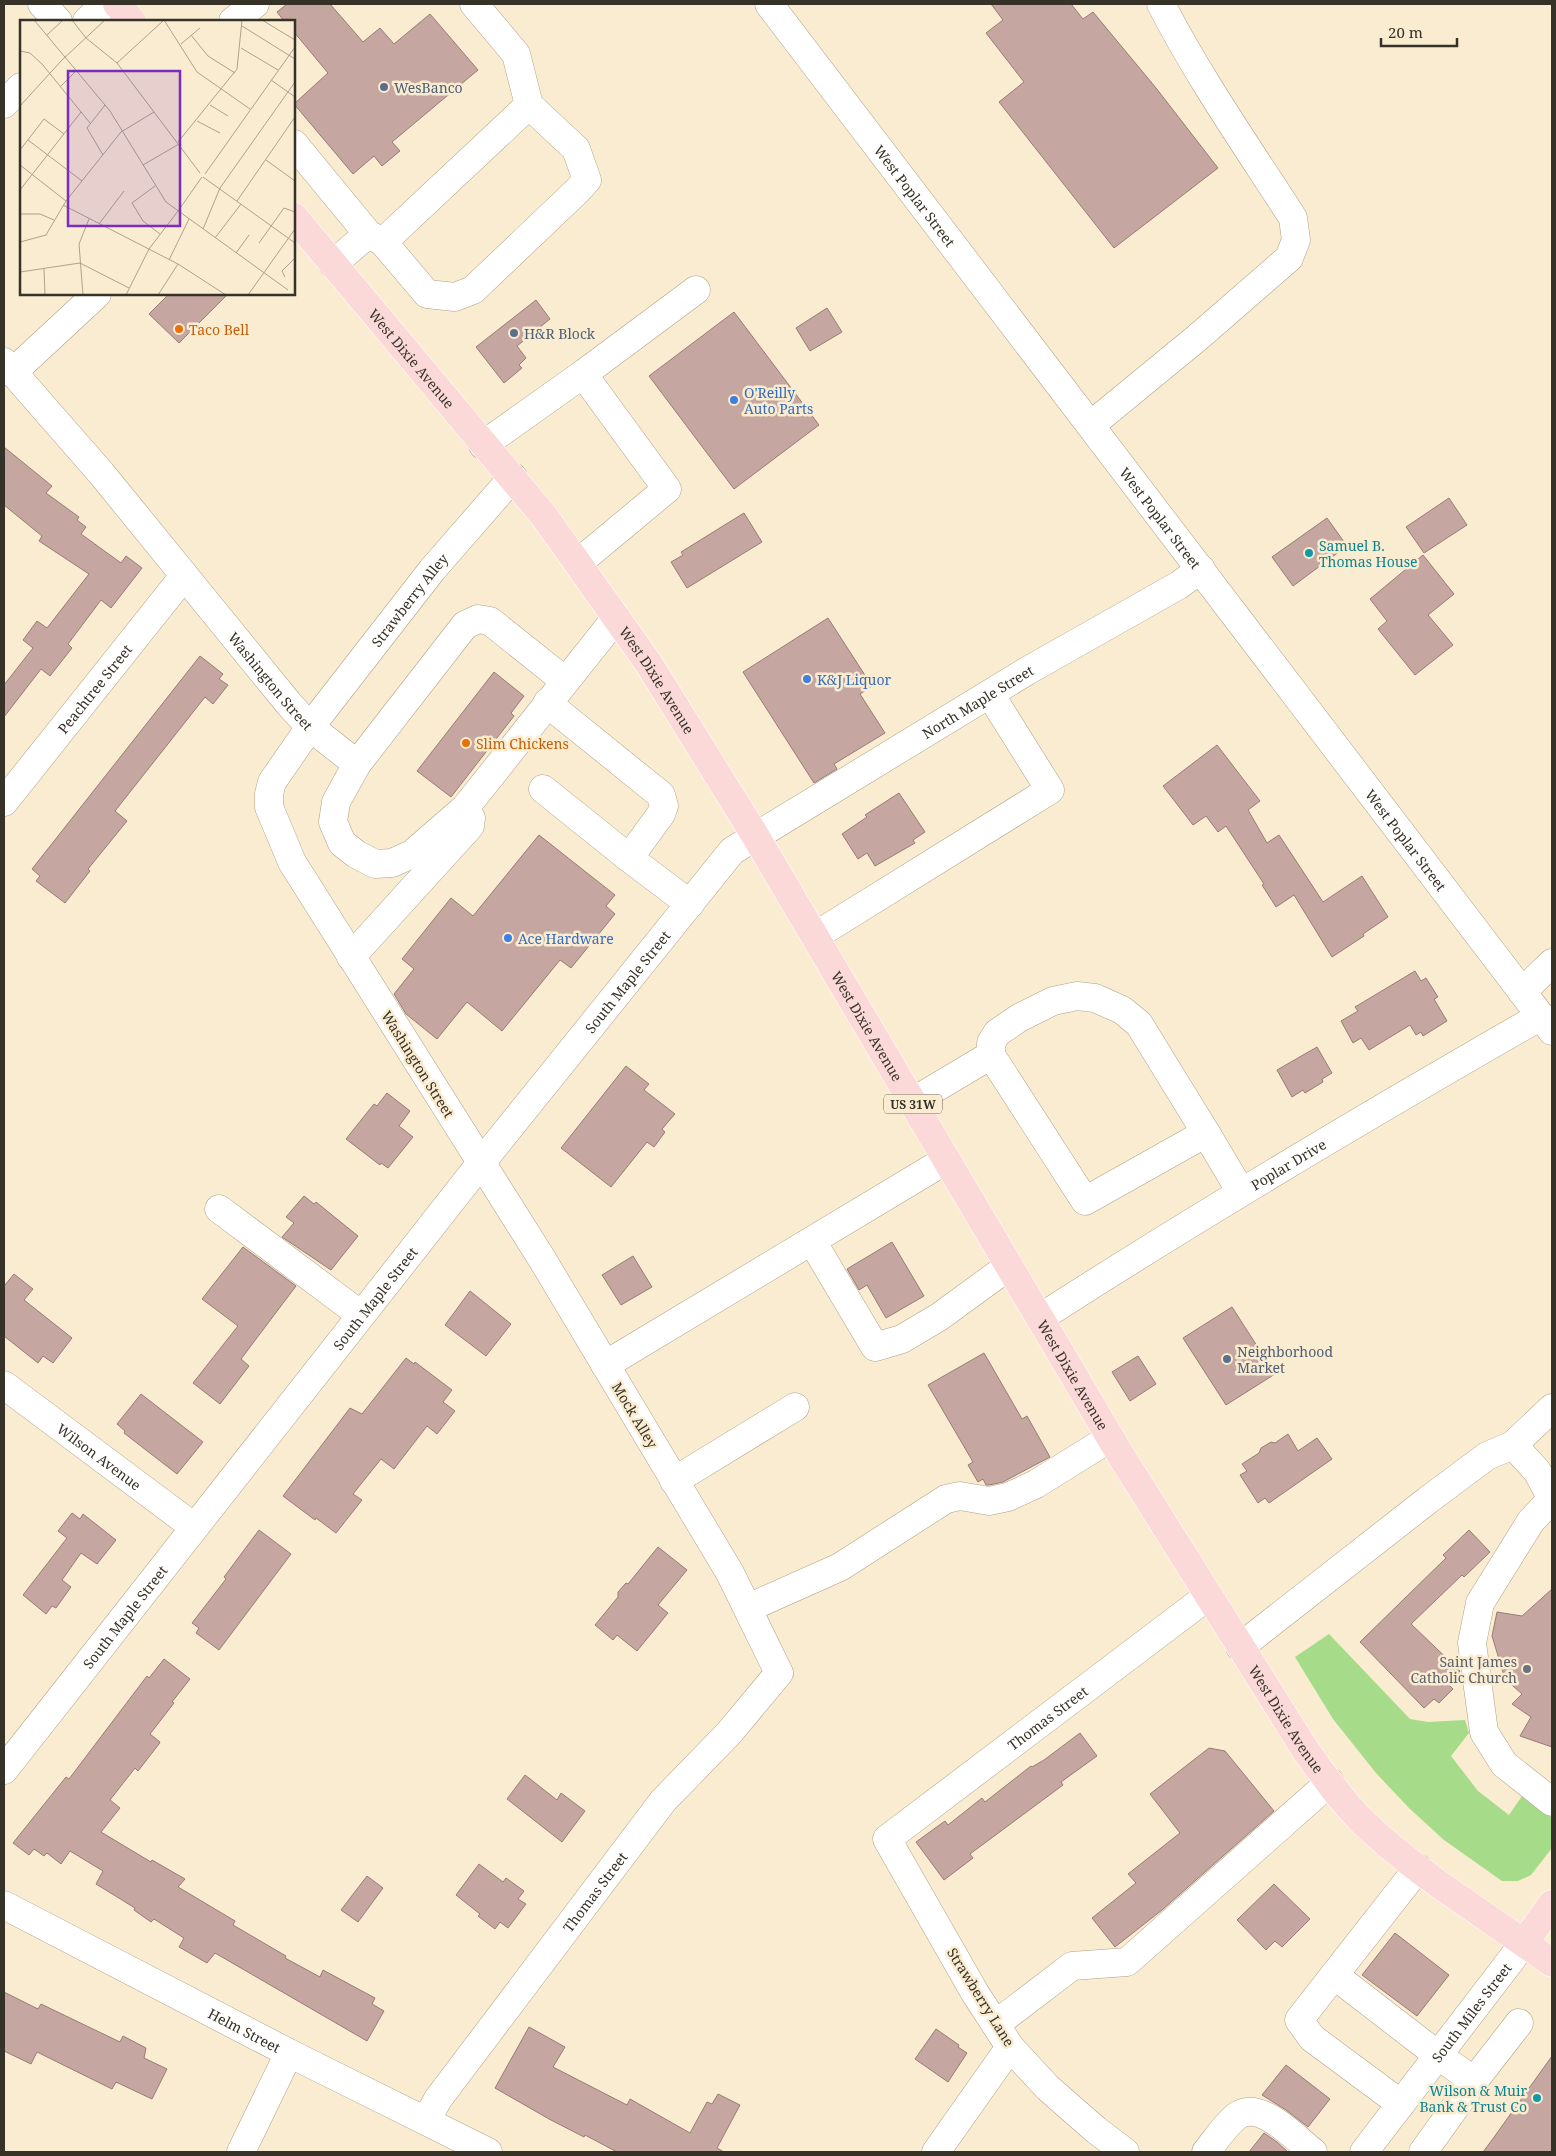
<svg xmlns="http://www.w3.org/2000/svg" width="1556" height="2156" font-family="'Noto Serif',serif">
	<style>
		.green { fill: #a6db89 }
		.building { fill: #c6a6a0; stroke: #9a7b76 }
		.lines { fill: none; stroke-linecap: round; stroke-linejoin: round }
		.minor-casing { stroke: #afa187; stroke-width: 29 }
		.major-casing { stroke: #fff; stroke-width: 29 }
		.minor { stroke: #fff; stroke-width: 28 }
		.major { stroke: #fbd9d9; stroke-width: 28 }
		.service-dot { fill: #5c6f8a; stroke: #faecd0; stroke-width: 2 }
		.food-dot { fill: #e8710a; stroke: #faecd0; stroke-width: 2 }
		.shop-dot { fill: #3f7fe0; stroke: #faecd0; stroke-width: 2 }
		.culture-dot { fill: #0f9aa8; stroke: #faecd0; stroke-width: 2 }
		.worship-dot { fill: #6b7280; stroke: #faecd0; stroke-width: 2 }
		.labels { text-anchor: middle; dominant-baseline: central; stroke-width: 5; stroke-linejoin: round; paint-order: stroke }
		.shield { fill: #faecd0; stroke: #726a5a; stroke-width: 1 }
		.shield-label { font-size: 12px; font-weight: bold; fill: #373227 }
		.service-label { font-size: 14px; fill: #4e5e75; stroke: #faecd0; text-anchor: start }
		.street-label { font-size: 14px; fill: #373227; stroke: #faecd0 }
		.food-label { font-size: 14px; fill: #c56008; stroke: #faecd0; text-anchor: start }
		.shop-label { font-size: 14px; fill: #366cbe; stroke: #faecd0; text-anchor: start }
		.culture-label { font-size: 14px; fill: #0d838f; stroke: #faecd0; text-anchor: start }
		.worship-label { font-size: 14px; fill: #5b616d; stroke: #faecd0; text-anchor: end }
		.inset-road { fill: none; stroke: #aca28c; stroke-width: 1 }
		.view { fill: #7b2cbf; fill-opacity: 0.15; stroke: #7b2cbf; stroke-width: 2.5 }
		.inset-edge { fill: none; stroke: #373227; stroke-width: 2.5 }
	</style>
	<rect width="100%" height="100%" fill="#faecd0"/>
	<path class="green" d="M 1329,1634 L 1410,1719 L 1428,1722 L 1465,1720 L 1469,1733 L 1451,1756 L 1478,1791 L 1509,1815 L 1522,1796 L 1552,1818 L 1552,1848 L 1531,1875 L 1518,1881 L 1502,1881 L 1444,1840 L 1409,1808 L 1376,1773 L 1333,1719 L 1295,1657 Z"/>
	<g class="building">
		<path d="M 287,4 L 330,4 L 363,42 L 380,28 L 394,44 L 430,14 L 478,70 L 392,142 L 400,151 L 382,166 L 374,156 L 353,174 L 294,104 L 328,73 L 294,32 L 294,21 L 284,21 L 277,12 Z"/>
		<path d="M 991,4 L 1071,4 L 1083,19 L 1093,12 L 1156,88 L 1218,168 L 1114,248 L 999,102 L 1024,82 L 986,33 L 1003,20 Z"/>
		<path d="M 169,294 L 228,294 L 179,343 L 149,314 Z"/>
		<path d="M 536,300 L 550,319 L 517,346 L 526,358 L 519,365 L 522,368 L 504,383 L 476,347 Z"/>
		<path d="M 827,308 L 842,332 L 810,351 L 796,328 Z"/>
		<path d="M 734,312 L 819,425 L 734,489 L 649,376 Z"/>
		<path d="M 4,447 L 52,486 L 46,493 L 79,517 L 77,520 L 86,527 L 81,534 L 121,563 L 126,556 L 142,568 L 111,608 L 101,600 L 68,644 L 72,648 L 50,676 L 41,669 L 4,717 L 4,685 L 33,648 L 23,640 L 37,621 L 47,628 L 89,574 L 39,541 L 42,536 L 4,505 Z"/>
		<path d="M 1449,498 L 1467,525 L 1424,553 L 1406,527 Z"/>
		<path d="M 744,513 L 762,542 L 687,588 L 671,562 L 683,555 L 681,552 Z"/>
		<path d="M 1327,518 L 1347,546 L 1293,586 L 1272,557 Z"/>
		<path d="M 1423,555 L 1454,594 L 1428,615 L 1453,645 L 1415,675 L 1378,629 L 1387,621 L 1370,599 Z"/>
		<path d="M 828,618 L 872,686 L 860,694 L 885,733 L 834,764 L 837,769 L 814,783 L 743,672 Z"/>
		<path d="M 200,656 L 223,674 L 219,679 L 228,685 L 213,704 L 205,697 L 115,811 L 127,821 L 88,869 L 90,871 L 65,903 L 36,881 L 40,876 L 32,869 Z"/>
		<path d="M 494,672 L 524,696 L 511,713 L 514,716 L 451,797 L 417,771 Z"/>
		<path d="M 1217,745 L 1260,801 L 1248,810 L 1267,843 L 1279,835 L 1323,902 L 1362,876 L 1388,917 L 1363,934 L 1364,936 L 1332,957 L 1294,895 L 1276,907 L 1262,885 L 1264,884 L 1226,826 L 1218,832 L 1206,816 L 1193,825 L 1163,786 Z"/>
		<path d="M 899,793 L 925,832 L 913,840 L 915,843 L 875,866 L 867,853 L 858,859 L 842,834 L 867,817 L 865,815 Z"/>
		<path d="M 539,835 L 615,895 L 606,906 L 615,914 L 571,968 L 560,960 L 502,1031 L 467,1002 L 437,1039 L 406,1014 L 394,994 L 414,969 L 402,959 L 451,898 L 473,916 Z"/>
		<path d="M 1415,971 L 1421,981 L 1426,978 L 1438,997 L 1434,999 L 1447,1021 L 1423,1036 L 1421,1032 L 1416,1035 L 1410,1025 L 1369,1050 L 1361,1038 L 1353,1043 L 1341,1021 L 1358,1011 L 1355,1007 Z"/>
		<path d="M 1317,1047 L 1332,1073 L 1322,1079 L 1323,1082 L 1305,1093 L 1303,1090 L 1292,1097 L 1277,1070 Z"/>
		<path d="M 626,1066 L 649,1084 L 644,1090 L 675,1114 L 662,1129 L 665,1132 L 654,1147 L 647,1142 L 611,1187 L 561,1148 Z"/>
		<path d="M 387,1093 L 410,1111 L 399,1126 L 413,1137 L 388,1168 L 381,1163 L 380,1165 L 346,1139 L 374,1104 L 377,1106 Z"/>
		<path d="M 304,1196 L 314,1204 L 316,1202 L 358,1236 L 331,1270 L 282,1237 L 294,1223 L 286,1217 Z"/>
		<path d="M 892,1242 L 924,1296 L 886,1318 L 867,1285 L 859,1290 L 847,1269 Z"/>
		<path d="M 243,1247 L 296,1286 L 241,1359 L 249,1366 L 220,1404 L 193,1383 L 238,1326 L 202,1299 Z"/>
		<path d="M 633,1256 L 652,1287 L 621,1305 L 602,1275 Z"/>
		<path d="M 14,1274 L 33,1289 L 24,1300 L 72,1338 L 53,1363 L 43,1356 L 38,1363 L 4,1336 L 4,1284 L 5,1285 Z"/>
		<path d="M 470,1291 L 511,1324 L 486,1356 L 445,1325 Z"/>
		<path d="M 1232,1307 L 1275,1374 L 1226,1405 L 1183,1338 Z"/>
		<path d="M 984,1353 L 1022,1419 L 1027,1416 L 1050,1457 L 1003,1482 L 989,1485 L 986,1485 L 983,1479 L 978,1482 L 968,1465 L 973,1462 L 928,1385 Z"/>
		<path d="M 1138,1356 L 1156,1384 L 1130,1401 L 1112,1372 Z"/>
		<path d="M 406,1358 L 414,1364 L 415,1362 L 452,1390 L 443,1402 L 455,1411 L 437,1434 L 427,1426 L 394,1469 L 381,1459 L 353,1494 L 362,1500 L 336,1533 L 316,1518 L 315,1520 L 283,1496 L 350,1408 L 362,1414 Z"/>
		<path d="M 141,1394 L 203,1442 L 177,1474 L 124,1433 L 125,1431 L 117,1424 Z"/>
		<path d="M 1288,1434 L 1298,1451 L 1317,1438 L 1332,1459 L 1269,1503 L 1265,1498 L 1258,1503 L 1240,1475 L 1247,1471 L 1242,1464 L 1259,1453 L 1261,1448 L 1271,1442 L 1275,1443 Z"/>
		<path d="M 72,1513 L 80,1519 L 83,1514 L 116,1540 L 97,1564 L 81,1553 L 62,1580 L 71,1587 L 56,1608 L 52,1606 L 46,1614 L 23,1595 L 67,1538 L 58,1531 Z"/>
		<path d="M 259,1530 L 291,1554 L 219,1650 L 196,1633 L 199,1628 L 192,1623 L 226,1579 L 224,1577 Z"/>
		<path d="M 1469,1530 L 1490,1552 L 1464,1577 L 1462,1575 L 1411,1624 L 1460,1671 L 1448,1684 L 1453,1689 L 1439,1703 L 1434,1699 L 1424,1708 L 1360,1642 L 1446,1558 L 1443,1555 Z"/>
		<path d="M 658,1547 L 687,1570 L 658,1605 L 668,1613 L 637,1651 L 617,1635 L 613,1640 L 595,1625 L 618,1597 L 618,1592 L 626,1583 L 628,1584 Z"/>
		<path d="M 1552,1589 L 1552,1747 L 1520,1736 L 1531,1717 L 1512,1704 L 1522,1694 L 1505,1679 L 1492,1636 L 1497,1612 L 1522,1616 Z"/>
		<path d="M 164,1659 L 190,1679 L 172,1702 L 174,1703 L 150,1734 L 160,1742 L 159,1744 L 138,1771 L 135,1768 L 110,1800 L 120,1808 L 101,1832 L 151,1862 L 152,1860 L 185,1879 L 178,1887 L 235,1921 L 233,1925 L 286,1956 L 285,1958 L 320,1977 L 323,1970 L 375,1998 L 372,2004 L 384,2011 L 367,2041 L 215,1953 L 207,1963 L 179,1947 L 184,1938 L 154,1919 L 151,1922 L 134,1910 L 135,1908 L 96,1884 L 103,1871 L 70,1851 L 61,1864 L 47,1853 L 44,1856 L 34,1849 L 29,1855 L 13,1843 L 66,1777 L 69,1779 L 147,1676 L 149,1678 Z"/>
		<path d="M 1080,1733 L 1097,1756 L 1061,1782 L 1063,1785 L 970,1854 L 973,1858 L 944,1880 L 916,1842 L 945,1821 L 948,1825 L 982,1798 L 985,1802 L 1031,1766 L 1032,1767 L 1044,1760 Z"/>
		<path d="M 1209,1748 L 1225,1751 L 1274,1811 L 1162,1910 L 1115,1947 L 1092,1918 L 1136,1883 L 1128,1874 L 1180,1833 L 1150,1794 Z"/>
		<path d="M 525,1775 L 557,1800 L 561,1793 L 585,1811 L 562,1842 L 507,1799 Z"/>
		<path d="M 479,1864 L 503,1882 L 506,1878 L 524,1891 L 518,1899 L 526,1904 L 508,1928 L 500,1922 L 495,1929 L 478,1916 L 480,1914 L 456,1895 Z"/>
		<path d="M 367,1876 L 383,1888 L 358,1922 L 341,1910 Z"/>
		<path d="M 1274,1884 L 1310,1919 L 1282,1947 L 1275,1941 L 1266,1950 L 1237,1920 Z"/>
		<path d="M 1395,1933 L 1449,1975 L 1417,2016 L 1362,1975 Z"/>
		<path d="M 4,1992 L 38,2009 L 41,2004 L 120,2042 L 123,2036 L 146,2048 L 144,2058 L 167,2069 L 152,2099 L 116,2082 L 112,2089 L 37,2052 L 31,2064 L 4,2051 Z"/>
		<path d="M 529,2027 L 565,2047 L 553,2067 L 627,2105 L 630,2099 L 690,2133 L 707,2102 L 712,2104 L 718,2094 L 740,2105 L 717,2148 L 724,2152 L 617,2152 L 585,2135 L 584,2137 L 549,2119 L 495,2088 Z"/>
		<path d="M 936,2029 L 959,2045 L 958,2047 L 967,2053 L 948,2082 L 915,2059 Z"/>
		<path d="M 1552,2056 L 1552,2152 L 1483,2152 L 1492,2140 Z"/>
		<path d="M 1286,2065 L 1330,2099 L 1308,2127 L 1286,2110 L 1262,2095 Z"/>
		<path d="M 1264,2133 L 1277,2142 L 1288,2152 L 1249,2152 Z"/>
	</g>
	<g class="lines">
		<defs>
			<g id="minor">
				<path d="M 42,4 L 58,21"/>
				<path id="s1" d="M 769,4 L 1552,1031"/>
				<path d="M 87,21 L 105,4"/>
				<path d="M 233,21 L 255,4"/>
				<path d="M 4,104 L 21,87"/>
				<path d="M 294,144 L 368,234 L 383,242 L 427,294 L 455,297 L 473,290 L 577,191 L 587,180 L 576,149 L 529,105 L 516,54 L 474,4"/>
				<path d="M 383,242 L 529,105"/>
				<path d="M 333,264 L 368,234"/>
				<path id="s2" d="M 4,362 L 101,473 L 289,704 L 310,727 L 357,764 L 465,625 L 478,619 L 490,621 L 565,681"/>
				<path d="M 13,372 L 97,294"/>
				<path d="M 583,374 L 696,290"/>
				<path d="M 1091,425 L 1197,338 L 1289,258 L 1296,240 L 1293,218 C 1248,148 1199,78 1161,4"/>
				<path d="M 483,445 L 583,374 L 667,489 L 578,563"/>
				<path d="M 547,703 L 661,795 L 664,806 L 661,814 L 629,858 L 690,904"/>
				<path d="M 357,764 L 336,802 L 333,822 L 342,843 L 356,854 L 375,864 L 392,863 L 412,854 L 465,808 L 616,618"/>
				<path d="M 543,789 L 629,858"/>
				<path id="s3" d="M 4,802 L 184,576"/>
				<path d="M 815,936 L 1050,790 L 990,694"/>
				<path d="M 351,957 L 470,826 L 471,818 L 465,809"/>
				<path d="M 1522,992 L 1552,963"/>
				<path d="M 991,1055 L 991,1043 L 997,1033 L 1019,1018 L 1053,1001 L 1077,996 L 1095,998 L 1122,1010 L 1139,1024 L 1206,1133"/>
				<path d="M 912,1102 L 991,1055 L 1085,1201 L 1206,1133 L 1241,1192"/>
				<path d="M 219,1209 L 361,1315"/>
				<path d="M 812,1241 L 875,1347 L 902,1339 L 939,1317 L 1009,1266"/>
				<path id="s4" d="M 1040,1318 C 1204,1212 1372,1113 1541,1016"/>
				<path d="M 605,1365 L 946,1160"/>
				<path id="s5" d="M 4,1385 L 194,1527"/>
				<path d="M 1513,1445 L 1537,1471 L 1552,1499 L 1531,1521 L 1480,1603 L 1472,1643 L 1484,1732 L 1504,1764 L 1552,1802"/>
				<path d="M 674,1481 L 795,1407"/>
				<path d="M 748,1608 L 840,1567 L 946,1499 L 960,1496 L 989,1501 L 1008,1497 L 1036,1484 L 1110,1438"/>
				<path d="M 1240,1647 L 1428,1500 L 1487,1456 L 1513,1445 L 1552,1408"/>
				<path id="s6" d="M 4,1770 L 481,1163 L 732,851 L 1027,671 L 1179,585 L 1201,569"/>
				<path id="s7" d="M 4,1905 L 289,2053 L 488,2152"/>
				<path d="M 1334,1975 L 1439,2056 L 1474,2081 L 1423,2152"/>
				<path d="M 996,2024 L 1072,1966 L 1127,1962 L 1330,1782"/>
				<path d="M 1474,2081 L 1519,2023"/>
				<path d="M 1401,2104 L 1312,2038 L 1299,2020 L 1418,1868"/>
				<path id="s8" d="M 426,2121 L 438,2099 L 663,1801 L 729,1733 L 779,1673 L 730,1573 L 542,1259 L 292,862 L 269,807 L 269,794 L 272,782 L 310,727 L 432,570 L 513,477"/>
				<path d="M 241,2152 L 289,2053"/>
				<path d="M 936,2152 L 1010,2047"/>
				<path id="s9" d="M 1125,2152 L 1096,2130 L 1048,2088 L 1010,2047 L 975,1993 L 887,1839 L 1208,1596"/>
				<path d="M 1206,2152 C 1215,2141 1225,2125 1237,2116 C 1260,2099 1295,2138 1313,2152"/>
				<path id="s10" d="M 1364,2152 L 1524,1943"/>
			</g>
			<g id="major">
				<path d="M 117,4 L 132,21"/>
				<path id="s11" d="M 294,217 L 544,516 L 649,664 L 756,837 L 1120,1454 L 1306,1751 C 1324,1775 1341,1801 1363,1822 C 1419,1876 1489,1917 1552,1963"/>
				<path d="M 1524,1943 L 1552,1904"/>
			</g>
		</defs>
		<use href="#minor" class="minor-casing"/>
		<use href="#major" class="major-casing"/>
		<use href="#minor" class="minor"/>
		<use href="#major" class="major"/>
	</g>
	<g class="service-dot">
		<circle cx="384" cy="87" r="5"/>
		<circle cx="514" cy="333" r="5"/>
		<circle cx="1227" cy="1359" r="5"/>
	</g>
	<g class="food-dot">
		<circle cx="179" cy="329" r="5"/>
		<circle cx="466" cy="743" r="5"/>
	</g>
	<g class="shop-dot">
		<circle cx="734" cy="400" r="5"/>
		<circle cx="807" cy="679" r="5"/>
		<circle cx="508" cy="938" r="5"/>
	</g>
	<g class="culture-dot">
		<circle cx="1309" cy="553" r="5"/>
		<circle cx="1537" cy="2098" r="5"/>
	</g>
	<circle class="worship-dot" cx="1527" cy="1669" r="5"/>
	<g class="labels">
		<rect class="shield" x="884" y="1094.5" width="58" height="19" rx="4"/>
		<g class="shield-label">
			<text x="913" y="1104">US 31W</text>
		</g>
		<g class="service-label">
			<text x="394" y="87">WesBanco</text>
			<text x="524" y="333">H&amp;R Block</text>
			<text x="1237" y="1351">Neighborhood<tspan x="1237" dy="16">Market</tspan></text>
		</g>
		<g class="street-label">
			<text stroke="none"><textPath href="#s1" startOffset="241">West Poplar Street</textPath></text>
			<text stroke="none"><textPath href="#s11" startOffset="184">West Dixie Avenue</textPath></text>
			<text stroke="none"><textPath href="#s1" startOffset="646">West Poplar Street</textPath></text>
			<text stroke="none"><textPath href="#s8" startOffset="1831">Strawberry Alley</textPath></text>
			<text stroke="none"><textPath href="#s11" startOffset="589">West Dixie Avenue</textPath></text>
			<text stroke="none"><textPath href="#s2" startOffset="416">Washington Street</textPath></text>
			<text stroke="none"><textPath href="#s3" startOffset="145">Peachtree Street</textPath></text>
			<text stroke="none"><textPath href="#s6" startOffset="1460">North Maple Street</textPath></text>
			<text stroke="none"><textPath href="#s1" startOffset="1051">West Poplar Street</textPath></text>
			<text stroke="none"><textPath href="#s6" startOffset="1005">South Maple Street</textPath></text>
			<text stroke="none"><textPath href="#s11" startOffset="994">West Dixie Avenue</textPath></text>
			<text transform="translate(418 1064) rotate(58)">Washington Street</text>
			<text stroke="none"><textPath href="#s4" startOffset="292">Poplar Drive</textPath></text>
			<text stroke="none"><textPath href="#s6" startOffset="600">South Maple Street</textPath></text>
			<text stroke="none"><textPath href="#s11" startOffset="1399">West Dixie Avenue</textPath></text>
			<text transform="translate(635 1415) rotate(59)">Mock Alley</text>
			<text stroke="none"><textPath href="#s5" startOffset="119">Wilson Avenue</textPath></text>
			<text stroke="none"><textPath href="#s6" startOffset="195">South Maple Street</textPath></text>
			<text stroke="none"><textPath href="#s9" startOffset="599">Thomas Street</textPath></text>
			<text stroke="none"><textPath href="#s11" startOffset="1804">West Dixie Avenue</textPath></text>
			<text stroke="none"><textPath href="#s8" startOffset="285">Thomas Street</textPath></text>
			<text transform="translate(981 1997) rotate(58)">Strawberry Lane</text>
			<text stroke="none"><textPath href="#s10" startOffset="176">South Miles Street</textPath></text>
			<text stroke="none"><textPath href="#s7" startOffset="271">Helm Street</textPath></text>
		</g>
		<g class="food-label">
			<text x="189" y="329">Taco Bell</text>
			<text x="476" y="743">Slim Chickens</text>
		</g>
		<g class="shop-label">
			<text x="744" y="392">O'Reilly<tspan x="744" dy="16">Auto Parts</tspan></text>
			<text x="817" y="679">K&amp;J Liquor</text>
			<text x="518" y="938">Ace Hardware</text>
		</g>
		<g class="culture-label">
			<text x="1319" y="545">Samuel B.<tspan x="1319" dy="16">Thomas House</tspan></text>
			<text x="1527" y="2090" text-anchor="end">Wilson &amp; Muir<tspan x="1527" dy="16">Bank &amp; Trust Co</tspan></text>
		</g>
		<g class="worship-label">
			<text x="1517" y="1661">Saint James<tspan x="1517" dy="16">Catholic Church</tspan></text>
		</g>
	</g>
	<g transform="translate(20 20)">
		<rect width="275" height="275" fill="#faecd0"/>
		<path class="inset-road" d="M 14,0 L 90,91 L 146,182 L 268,270M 52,0 L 66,18 L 97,43 L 180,153M 144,0 L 177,52 L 230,89M 242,0 L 275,20M 222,6 L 275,39M 27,15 L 43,0M 171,15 L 188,36 L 215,53M 161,24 L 180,8M 221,28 L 258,50M 0,31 L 10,33 L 22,44 L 70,103M 97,43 L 144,0M 251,60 L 275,77M 41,66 L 56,51M 190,85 L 208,96M 0,86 L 42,40 L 85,0M 177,101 L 200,113M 8,120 L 62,161M 158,122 L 217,49 L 222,0M 0,130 L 24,99 L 44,114M 83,135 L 67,108 L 85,85M 246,140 L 275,161M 0,145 L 46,181M 123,145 L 159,124M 185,154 L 275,27M 183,157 L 275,223M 135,166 L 112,183 L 123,201 L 140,214M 0,170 L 61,92M 217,181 L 275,97M 43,185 L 158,244 L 206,275M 158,191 L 182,157M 0,194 L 20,194 L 34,200M 79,204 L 104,171M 183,209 L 200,168 L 275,62M 195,218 L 221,184M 0,222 L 26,215 L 46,181 L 101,112 L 134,92M 239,223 L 264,188 L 275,192M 216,233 L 229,215M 149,240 L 169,199M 24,249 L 25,275M 0,252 L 60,243 L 109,268M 265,257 L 262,251 L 275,238M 63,275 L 59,224 L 69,199M 106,275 L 129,229 L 158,191M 138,275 L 158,244M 228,275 L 275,209"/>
		<path class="view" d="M 48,51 L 160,51 L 160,206 L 48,206 Z"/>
		<rect width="275" height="275" class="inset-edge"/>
	</g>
	<rect width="1556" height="2156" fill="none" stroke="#373227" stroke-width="10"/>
	<path d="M1381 38v8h76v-8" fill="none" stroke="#373227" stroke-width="2.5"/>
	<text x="1388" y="38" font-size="15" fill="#373227" stroke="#faecd0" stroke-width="4" paint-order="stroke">20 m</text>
</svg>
